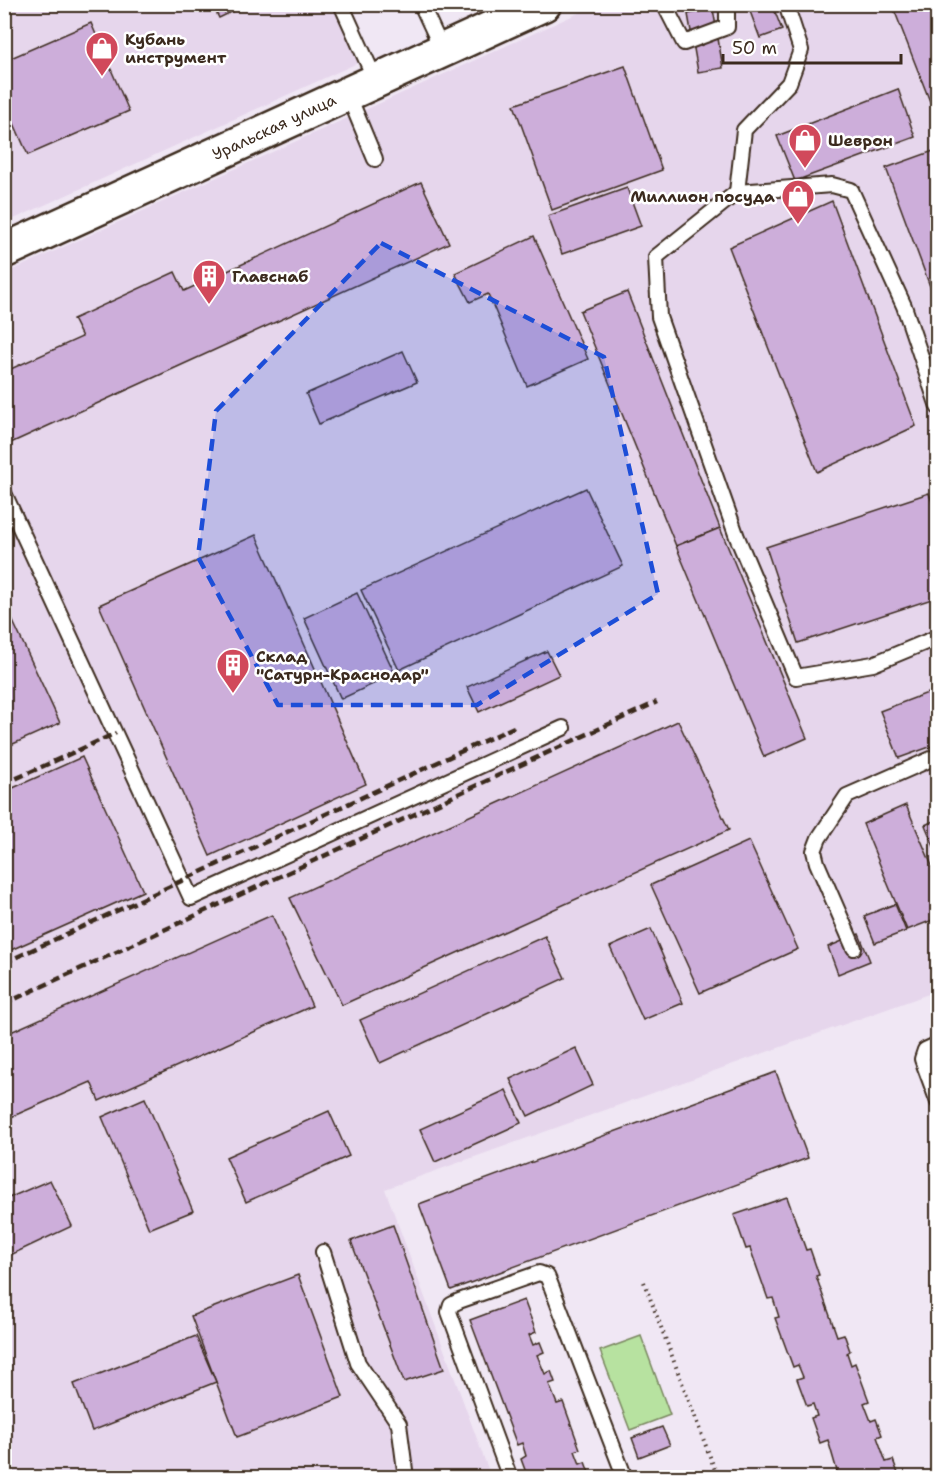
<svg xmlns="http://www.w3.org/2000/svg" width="942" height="1482" font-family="'Shantell Sans',sans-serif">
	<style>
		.built { fill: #e6d6ec }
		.green { fill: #b7e2a0; stroke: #79865f; stroke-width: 1.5 }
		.building { fill: #cdaeda; stroke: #3b2a1e; stroke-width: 1.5 }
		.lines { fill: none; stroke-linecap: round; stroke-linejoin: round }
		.lane-casing { stroke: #3b2a1e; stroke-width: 18 }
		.secondary-casing { stroke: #3b2a1e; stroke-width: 38 }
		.path { stroke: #3b2a1e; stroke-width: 4; stroke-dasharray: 1.5 4.5; stroke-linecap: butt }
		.lane { stroke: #fff; stroke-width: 14 }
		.secondary { stroke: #fff; stroke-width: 33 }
		.rail { stroke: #3b2a1e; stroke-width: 4.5; stroke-dasharray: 9 4.5; stroke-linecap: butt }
		.marked { fill: #1d4ed8; fill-opacity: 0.2; stroke: #1d4ed8; stroke-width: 4.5; stroke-dasharray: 12 8; stroke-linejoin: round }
		.labels { text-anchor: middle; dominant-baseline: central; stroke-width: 5; stroke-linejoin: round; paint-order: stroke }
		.poi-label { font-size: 16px; font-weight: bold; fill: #3b2a1e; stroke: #fff; text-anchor: start }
		.street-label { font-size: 16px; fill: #3b2a1e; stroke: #fff }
	</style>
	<rect width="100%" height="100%" fill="#f0e7f4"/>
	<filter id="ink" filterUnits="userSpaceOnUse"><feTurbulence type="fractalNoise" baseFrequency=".0167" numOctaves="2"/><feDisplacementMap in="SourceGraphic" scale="12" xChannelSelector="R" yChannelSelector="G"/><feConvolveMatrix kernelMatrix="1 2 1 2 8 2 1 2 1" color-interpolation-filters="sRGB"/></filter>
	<g filter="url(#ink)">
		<g class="built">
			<path d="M 4,5 L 350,5 L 373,56 L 5,223 Z"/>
			<path d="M 596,5 L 937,5 L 937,991 L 385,1189 L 491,1477 L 5,1477 L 4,274 Z"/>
		</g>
		<path class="green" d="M 641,1336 L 670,1415 L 630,1430 L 600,1351 Z"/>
		<g class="building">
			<path d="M 212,4 L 248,4 L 219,18 Z"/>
			<path d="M 754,4 L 772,4 L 782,30 L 760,38 L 748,6 Z"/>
			<path d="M 892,4 L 938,4 L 938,122 L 895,12 Z"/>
			<path d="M 713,9 L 723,68 L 698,72 L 688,14 Z"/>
			<path d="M 91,23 L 129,111 L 28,155 L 4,101 L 4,61 Z"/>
			<path d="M 625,66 L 662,170 L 552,210 L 514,105 Z"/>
			<path d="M 898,89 L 915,137 L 795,181 L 777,136 Z"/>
			<path d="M 936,150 L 938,286 L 931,289 L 886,168 Z"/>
			<path d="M 421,182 L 449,243 L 4,446 L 4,372 L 82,337 L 73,319 L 175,272 L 184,291 Z"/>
			<path d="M 627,188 L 641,226 L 562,254 L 548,216 Z"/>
			<path d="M 832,201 L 916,426 L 817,472 L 729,247 Z"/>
			<path d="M 534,236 L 588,359 L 527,386 L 488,294 L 470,302 L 455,273 Z"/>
			<path d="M 627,292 L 720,528 L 676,546 L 580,311 Z"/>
			<path d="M 403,351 L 417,382 L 319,424 L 306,394 Z"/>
			<path d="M 586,488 L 623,566 L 399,670 L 361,590 Z"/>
			<path d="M 929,493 L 938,520 L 938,597 L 798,643 L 766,547 Z"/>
			<path d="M 720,528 L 807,738 L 764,757 L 676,546 Z"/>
			<path d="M 256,535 L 366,784 L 210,856 L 99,605 Z"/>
			<path d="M 357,593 L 395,674 L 341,699 L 304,618 Z"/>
			<path d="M 4,602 L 60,723 L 4,748 Z"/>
			<path d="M 547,651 L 559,675 L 479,712 L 467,687 Z"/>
			<path d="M 938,689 L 938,744 L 899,758 L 880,711 Z"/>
			<path d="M 678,721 L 729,830 L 342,1005 L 290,898 Z"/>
			<path d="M 82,757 L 143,891 L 4,953 L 4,792 Z"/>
			<path d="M 906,805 L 938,880 L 938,918 L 907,930 L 863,824 Z"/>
			<path d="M 938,819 L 938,856 L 925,825 Z"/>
			<path d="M 749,841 L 798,949 L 700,993 L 651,885 Z"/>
			<path d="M 895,904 L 906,931 L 875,943 L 864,916 Z"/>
			<path d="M 272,915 L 312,1006 L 99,1101 L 91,1082 L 4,1120 L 4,1035 Z"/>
			<path d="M 651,929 L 683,1003 L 643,1020 L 610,947 Z"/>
			<path d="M 859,934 L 870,961 L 838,974 L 828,947 Z"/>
			<path d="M 545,936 L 565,978 L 380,1063 L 360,1020 Z"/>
			<path d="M 576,1048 L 593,1085 L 528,1116 L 510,1079 Z"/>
			<path d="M 776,1072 L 808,1158 L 451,1290 L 419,1204 Z"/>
			<path d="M 506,1090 L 521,1123 L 435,1162 L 420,1129 Z"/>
			<path d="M 145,1098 L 193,1211 L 149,1229 L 102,1117 Z"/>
			<path d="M 329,1111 L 349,1156 L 246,1202 L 226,1157 Z"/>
			<path d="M 50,1180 L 72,1226 L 4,1258 L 4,1200 Z"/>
			<path d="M 787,1197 L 806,1250 L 810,1249 L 819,1275 L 816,1276 L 837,1336 L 844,1334 L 850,1351 L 847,1353 L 851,1365 L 855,1363 L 869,1401 L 864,1403 L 871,1421 L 876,1419 L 882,1435 L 877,1437 L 886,1462 L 893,1460 L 899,1476 L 895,1478 L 839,1478 L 828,1440 L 820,1443 L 811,1418 L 817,1416 L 813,1404 L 807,1406 L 797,1379 L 803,1377 L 798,1365 L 793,1367 L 775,1318 L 779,1317 L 773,1298 L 768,1299 L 750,1248 L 746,1249 L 734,1215 Z"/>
			<path d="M 393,1225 L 444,1369 L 404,1382 L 351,1241 Z"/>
			<path d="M 298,1275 L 343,1397 L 237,1437 L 191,1316 Z"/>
			<path d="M 524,1300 L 536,1332 L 529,1335 L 533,1345 L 540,1342 L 544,1352 L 537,1355 L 545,1374 L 551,1371 L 555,1382 L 549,1384 L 557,1404 L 563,1402 L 580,1449 L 575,1451 L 580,1464 L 585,1462 L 591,1478 L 528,1478 L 521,1459 L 526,1456 L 522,1443 L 517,1445 L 470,1320 Z"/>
			<path d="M 196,1336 L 216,1382 L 92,1431 L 74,1384 Z"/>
			<path d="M 662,1427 L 670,1445 L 639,1457 L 632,1438 Z"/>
		</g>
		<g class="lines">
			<defs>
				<g id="lane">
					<path d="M 341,4 L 374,77"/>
					<path d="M 421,4 L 441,47"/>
					<path d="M 664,4 L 684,43 L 727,27 L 727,4"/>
					<path d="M 348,94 L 375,159"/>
					<path d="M 737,192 L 744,130 L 789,83 L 801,50 L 786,4"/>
					<path d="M 938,407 L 904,306 L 851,190 L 832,185 L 737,192 L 656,257 L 659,317 L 737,537 L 796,677 L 873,664 L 938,637"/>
					<path d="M 4,493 L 191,898 L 563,728"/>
					<path d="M 854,948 L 817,863 L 814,851 L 819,838 L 847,796 L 938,756"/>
					<path d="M 938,1044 L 925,1050 L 922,1059 L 938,1102"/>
					<path d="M 323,1252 L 358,1363 L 399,1424 L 406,1478"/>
					<path d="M 510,1478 L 449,1312 L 451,1305 L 459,1301 L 539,1273 L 547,1276 L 550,1283 L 625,1478"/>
				</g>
				<path id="secondary" d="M 4,251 L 544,4"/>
			</defs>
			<use href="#lane" class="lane-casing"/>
			<use href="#secondary" class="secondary-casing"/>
			<path class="path" d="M 644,1282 L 718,1478"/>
			<use href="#lane" class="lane"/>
			<use href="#secondary" class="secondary"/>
			<g class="rail">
				<path d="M 4,784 L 116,733"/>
				<path d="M 4,963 L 514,727"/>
				<path d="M 4,1004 L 657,702"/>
			</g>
		</g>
	</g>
	<path class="marked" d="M 381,243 L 604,357 L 658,594 L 477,705 L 278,705 L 198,557 L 216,411 Z"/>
	<defs>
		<symbol id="shop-pin" viewBox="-11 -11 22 30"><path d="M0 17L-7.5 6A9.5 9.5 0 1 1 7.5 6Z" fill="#d1495b" stroke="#fff"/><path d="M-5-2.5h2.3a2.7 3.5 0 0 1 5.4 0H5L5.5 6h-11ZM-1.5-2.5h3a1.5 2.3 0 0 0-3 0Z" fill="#fff"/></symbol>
		<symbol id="building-pin" viewBox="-11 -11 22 30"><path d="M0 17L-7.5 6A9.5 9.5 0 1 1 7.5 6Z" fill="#d1495b" stroke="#fff"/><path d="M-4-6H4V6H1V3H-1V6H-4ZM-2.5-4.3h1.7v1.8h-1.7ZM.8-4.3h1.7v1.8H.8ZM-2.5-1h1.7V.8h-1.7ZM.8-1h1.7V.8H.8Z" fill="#fff"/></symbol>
	</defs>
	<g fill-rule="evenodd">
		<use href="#shop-pin" x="83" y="29" width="38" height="52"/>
		<use href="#shop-pin" x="786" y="121" width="38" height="52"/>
		<use href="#shop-pin" x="779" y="177" width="38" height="52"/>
		<use href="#building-pin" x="190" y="257" width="38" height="52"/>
		<use href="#building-pin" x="214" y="646" width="38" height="52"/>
	</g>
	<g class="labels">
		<g class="poi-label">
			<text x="125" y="39">Кубань<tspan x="125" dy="18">инструмент</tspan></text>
			<text x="828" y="140">Шеврон</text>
			<text x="775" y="196" text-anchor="end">Миллион посуда</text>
			<text x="232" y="276">Главснаб</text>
			<text x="256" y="656">Склад<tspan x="256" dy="18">"Сатурн-Краснодар"</tspan></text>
		</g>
		<g class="street-label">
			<text transform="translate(274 127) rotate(-25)">Уральская улица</text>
		</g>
	</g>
	<rect width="942" height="1482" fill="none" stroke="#fff" stroke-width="24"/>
	<rect x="12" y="12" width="918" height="1458" fill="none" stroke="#3b2a1e" stroke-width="2" filter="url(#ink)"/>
	<path d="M723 54v9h178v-9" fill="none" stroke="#3b2a1e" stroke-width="3"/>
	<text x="732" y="54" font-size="18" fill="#3b2a1e" stroke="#ffffff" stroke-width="4.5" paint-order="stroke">50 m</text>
</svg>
